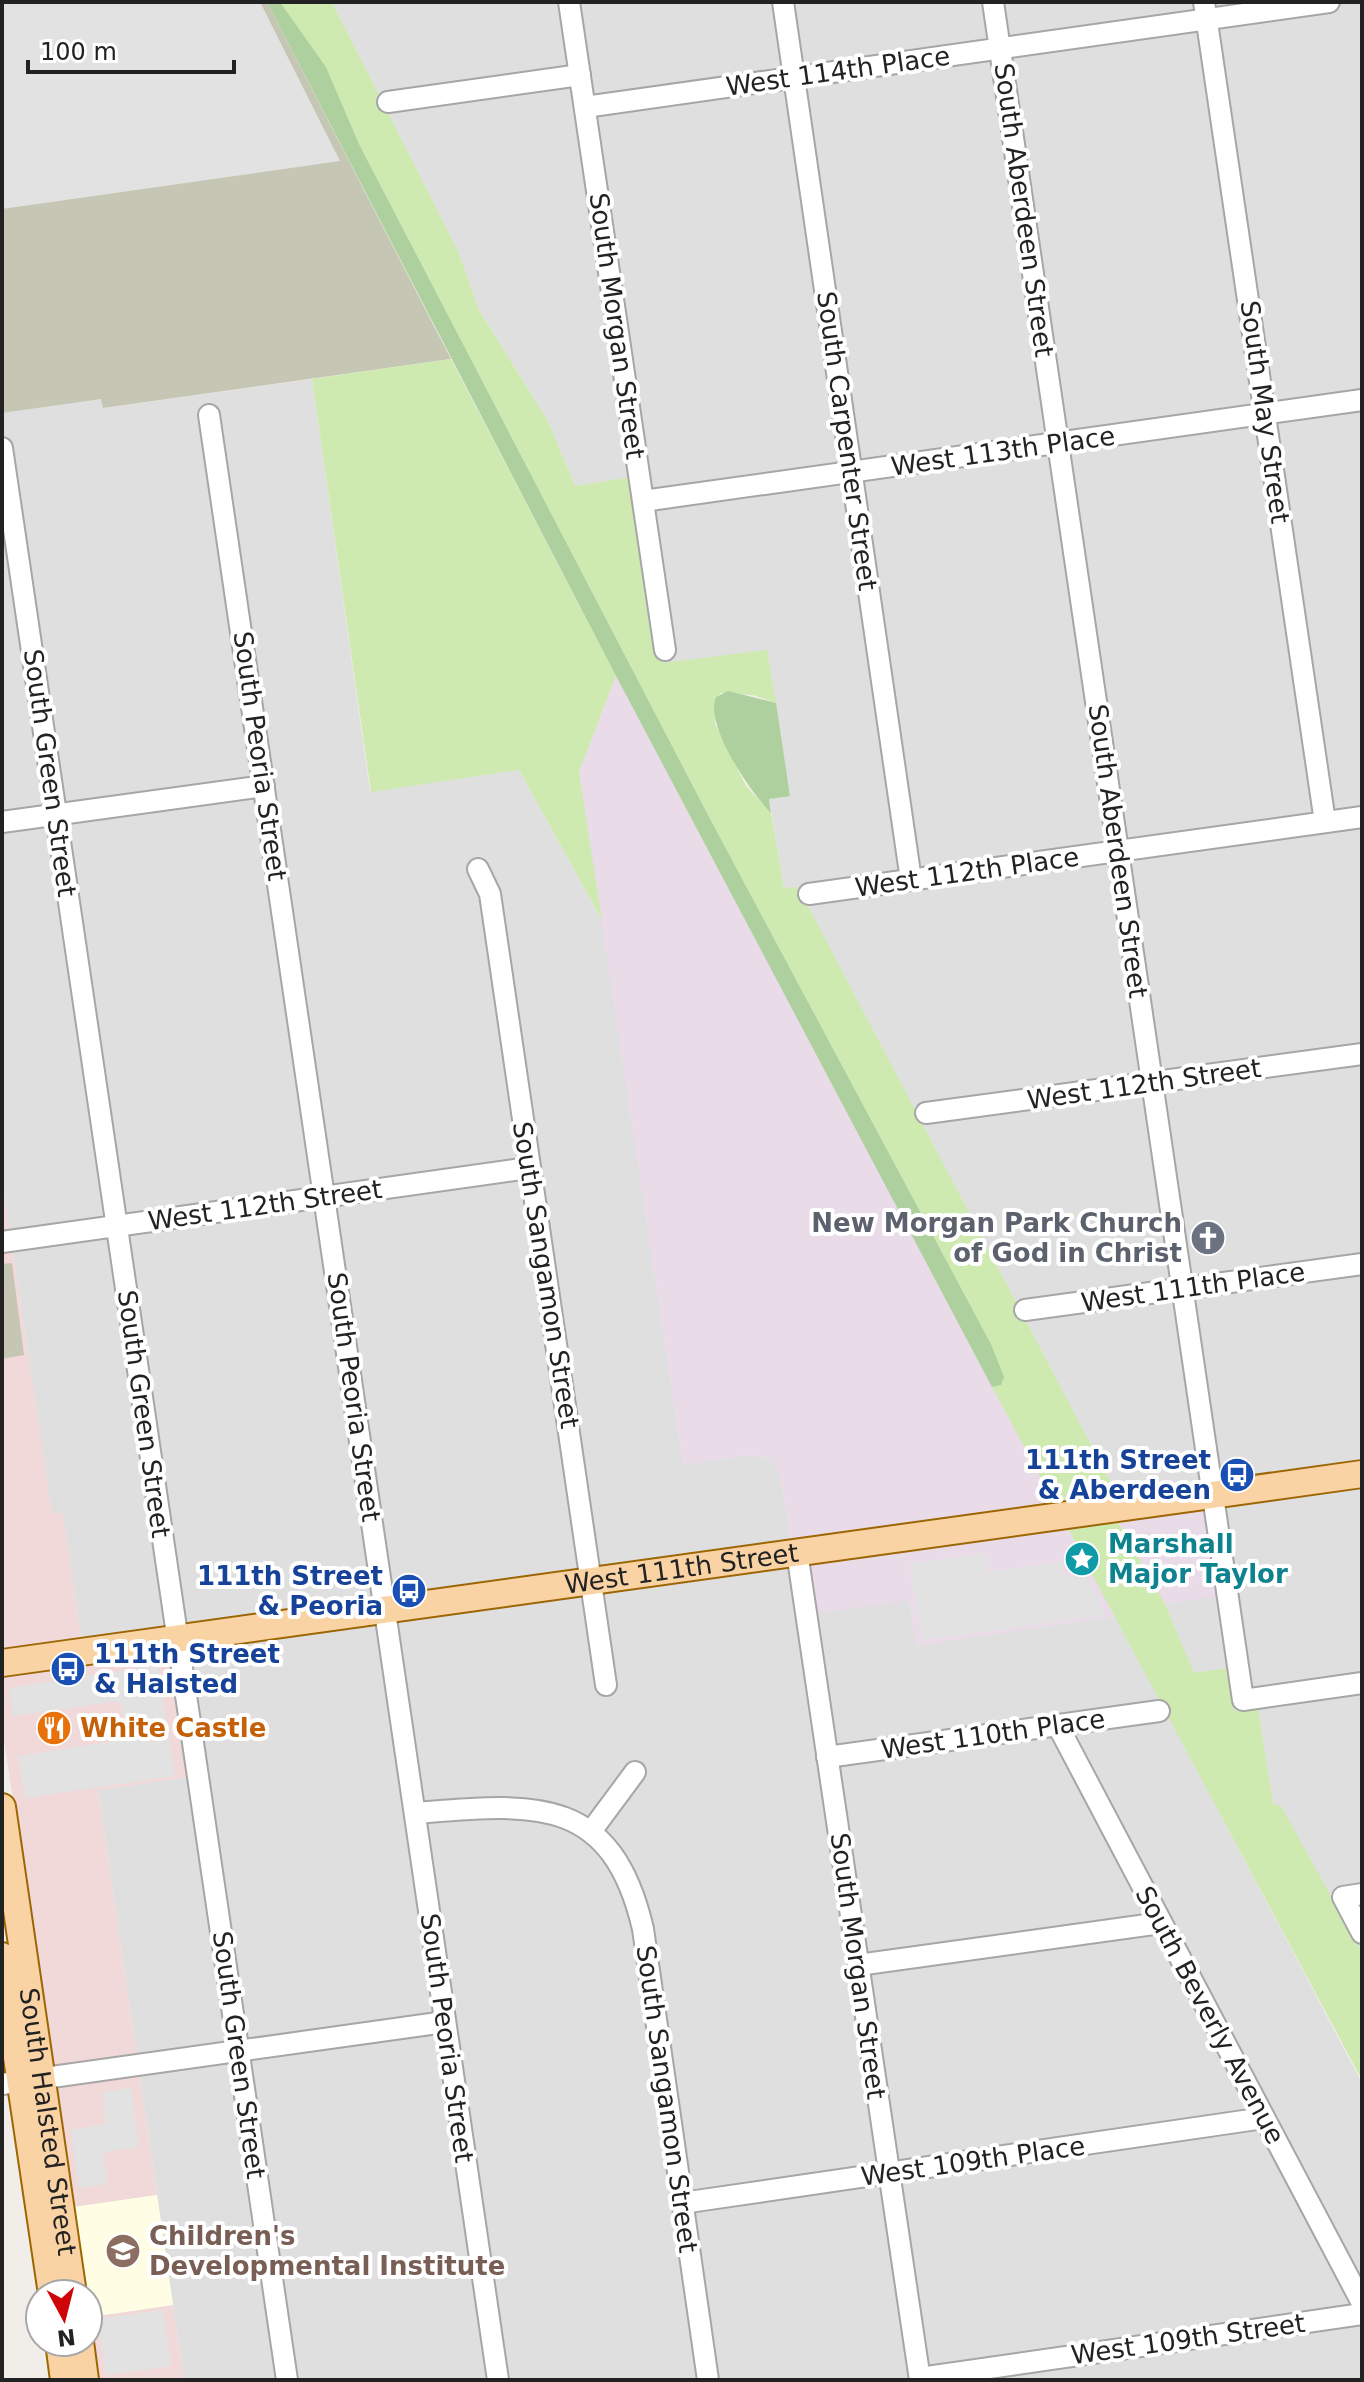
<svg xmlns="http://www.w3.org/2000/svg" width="1364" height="2382" font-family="'DejaVu Sans',sans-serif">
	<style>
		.residential { fill: #e0dfdf }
		.commercial { fill: #f1d9d9 }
		.industrial { fill: #eadbe8 }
		.education { fill: #fffee5 }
		.construction { fill: #c6c6b4 }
		.grass { fill: #ceeab0 }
		.forest { fill: #aed09e }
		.parking { fill: #e2e2e2 }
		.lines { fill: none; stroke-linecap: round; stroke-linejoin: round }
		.minor-casing { stroke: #a6a6a6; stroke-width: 24 }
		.major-casing { stroke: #9c6603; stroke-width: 30 }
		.minor { stroke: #fff; stroke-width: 20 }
		.major { stroke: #fad3a5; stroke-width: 26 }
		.labels { text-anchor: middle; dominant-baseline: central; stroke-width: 8; stroke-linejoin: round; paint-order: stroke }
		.street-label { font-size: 26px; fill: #222; stroke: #fff }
		.worship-label { font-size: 26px; font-weight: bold; fill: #5b616d; stroke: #fff; text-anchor: end }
		.transit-label { font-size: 26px; font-weight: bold; fill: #164399; stroke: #fff; text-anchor: end }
		.culture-label { font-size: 26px; font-weight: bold; fill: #0d838f; stroke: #fff; text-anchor: start }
		.food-label { font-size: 26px; font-weight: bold; fill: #c56008; stroke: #fff; text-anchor: start }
		.education-label { font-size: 26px; font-weight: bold; fill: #785e54; stroke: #fff; text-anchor: start }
	</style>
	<rect width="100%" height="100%" fill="#f1eee9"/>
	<g class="residential">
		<path d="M 332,2 L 1362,2 L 1362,1461 L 1118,1496 L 798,888 L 784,889 L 769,798 L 790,795 L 767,651 L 662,664 L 632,477 L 575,486 L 548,421 L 479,310 L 458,251 Z"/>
		<path d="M 312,379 L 370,791 L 519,770 L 602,920 L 683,1464 L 748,1455 L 769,1458 L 780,1473 L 791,1540 L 81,1639 L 63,1514 L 52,1515 L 2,1179 L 2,413 L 102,398 L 104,408 Z"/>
		<path d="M 1362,1487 L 1362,1952 L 1334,1899 L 1326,1892 L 1273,1805 L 1258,1709 L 1234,1712 L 1194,1674 L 1165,1604 L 1225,1594 L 1213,1508 Z"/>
		<path d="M 804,1565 L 909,1600 L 917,1645 L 1116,1616 L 1362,2083 L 1362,2380 L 184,2380 L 98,1790 L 195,1776 L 178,1652 Z"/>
	</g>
	<g class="commercial">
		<path d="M 2,1179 L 52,1514 L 63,1513 L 81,1639 L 2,1651 Z"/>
		<path d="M 178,1652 L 196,1776 L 98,1790 L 157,2195 L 74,2207 L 2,1727 L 2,1678 Z"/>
		<path d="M 173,2305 L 184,2380 L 99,2380 L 90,2317 Z"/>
	</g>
	<g class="industrial">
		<path d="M 616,676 L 1055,1504 L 791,1540 L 780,1473 L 769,1458 L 748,1455 L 683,1465 L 579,772 Z"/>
		<path d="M 1213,1508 L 1225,1595 L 1165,1604 L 1118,1522 Z"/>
		<path d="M 1068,1529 L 1116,1616 L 916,1646 L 909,1600 L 810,1614 L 804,1565 Z"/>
	</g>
	<path class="education" d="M 157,2195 L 173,2305 L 90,2317 L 74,2207 Z"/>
	<g class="construction">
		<path d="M 2,2 L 267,2 L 451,359 L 103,408 L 101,399 L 2,413 Z"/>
		<path d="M 12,1263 L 24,1355 L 2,1359 L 2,1264 Z"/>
	</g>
	<g class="grass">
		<path d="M 280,2 L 332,2 L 458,251 L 479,310 L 548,421 L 575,486 L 631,477 L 662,663 L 767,650 L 776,703 L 753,695 L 721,693 L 716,697 L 715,724 L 746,786 L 771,813 L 784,888 L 798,887 L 1118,1496 L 1055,1504 L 992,1387 L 996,1386 L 991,1344 L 708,815 L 360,146 L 326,67 Z"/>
		<path d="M 451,359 L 616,676 L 579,772 L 602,920 L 519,770 L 371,792 L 312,379 Z"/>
		<path d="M 1118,1522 L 1165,1604 L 1194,1673 L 1228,1668 L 1234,1711 L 1258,1708 L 1273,1804 L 1281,1806 L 1362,1952 L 1362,2080 L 1068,1529 Z"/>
	</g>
	<g class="forest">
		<path d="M 267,2 L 280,2 L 326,67 L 360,146 L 708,815 L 991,1344 L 1004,1377 L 1001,1385 L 992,1387 L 616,676 Z"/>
		<path d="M 728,691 L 776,703 L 790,796 L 769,799 L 771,813 C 751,793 704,725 716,697 Z"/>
	</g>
	<g class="parking">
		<path d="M 15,2 L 260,2 L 340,161 L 2,209 L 2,4 Z"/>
		<path d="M 984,1553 L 988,1572 L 1062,1562 L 1065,1578 L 1087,1575 L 1105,1615 L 923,1640 L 909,1564 Z"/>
		<path d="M 158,1665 L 175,1776 L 25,1798 L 18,1756 L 126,1739 L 120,1701 L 13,1716 L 9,1688 Z"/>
		<path d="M 131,2088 L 139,2147 L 103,2152 L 107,2184 L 79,2188 L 71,2130 L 106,2124 L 102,2092 Z"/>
		<path d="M 163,2310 L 171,2366 L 106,2375 L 98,2319 Z"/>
	</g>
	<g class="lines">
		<defs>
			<g id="minor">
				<path d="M 569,2 L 665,650"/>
				<path d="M 783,2 L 911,880"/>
				<path d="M 993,2 L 1243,1700 L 1362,1683"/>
				<path d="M 1204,2 L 1325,822"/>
				<path d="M 388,102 L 580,75"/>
				<path d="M 585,107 L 1329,2"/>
				<path d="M 209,415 L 498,2380"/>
				<path d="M 2,448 L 287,2380"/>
				<path d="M 643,501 L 1362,400"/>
				<path d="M 2,822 L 264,786"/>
				<path d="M 478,869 L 490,894 L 606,1685"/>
				<path d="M 809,894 L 1362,817"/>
				<path d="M 926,1113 L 1362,1054"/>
				<path d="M 2,1242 L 529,1168"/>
				<path d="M 1025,1310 L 1362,1264"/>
				<path d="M 797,1552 L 920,2380"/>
				<path d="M 1058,1726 L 1362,2303"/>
				<path d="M 827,1757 L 1159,1711"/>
				<path d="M 415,1813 C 531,1804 611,1792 643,1929 L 708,2380"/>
				<path d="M 592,1830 L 635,1772"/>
				<path d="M 1362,1894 L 1343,1897 L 1362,1933"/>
				<path d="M 858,1965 L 1161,1923"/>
				<path d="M 2,2084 L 445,2022"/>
				<path d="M 682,2203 L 1264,2118"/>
				<path d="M 920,2378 L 1362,2314"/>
			</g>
			<g id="major">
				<path id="s1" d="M 2,1663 L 1362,1474"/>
				<path id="s2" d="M 2,1807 L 73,2294"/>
				<path d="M 2,1956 L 52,2294"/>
				<path d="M 59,2342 L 64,2380"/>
				<path d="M 80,2342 L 85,2380"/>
			</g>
		</defs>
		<use href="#minor" class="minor-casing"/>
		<use href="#major" class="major-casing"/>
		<use href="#minor" class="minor"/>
		<use href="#major" class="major"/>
	</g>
	<defs>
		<symbol id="church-disc" viewBox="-11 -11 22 22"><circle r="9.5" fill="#6b7280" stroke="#fff"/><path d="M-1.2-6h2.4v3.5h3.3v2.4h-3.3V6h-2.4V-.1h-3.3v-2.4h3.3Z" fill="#fff"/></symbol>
		<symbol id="bus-disc" viewBox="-11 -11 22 22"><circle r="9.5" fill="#1a4fb4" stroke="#fff"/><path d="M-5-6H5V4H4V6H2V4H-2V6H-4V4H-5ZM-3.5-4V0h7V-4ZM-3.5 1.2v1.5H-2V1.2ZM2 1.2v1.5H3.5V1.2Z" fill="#fff"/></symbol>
		<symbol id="sight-disc" viewBox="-11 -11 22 22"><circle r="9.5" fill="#0f9aa8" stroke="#fff"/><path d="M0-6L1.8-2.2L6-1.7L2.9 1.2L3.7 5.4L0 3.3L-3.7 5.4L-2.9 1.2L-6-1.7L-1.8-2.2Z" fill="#fff"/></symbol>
		<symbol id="restaurant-disc" viewBox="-11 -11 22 22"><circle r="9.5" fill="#e8710a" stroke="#fff"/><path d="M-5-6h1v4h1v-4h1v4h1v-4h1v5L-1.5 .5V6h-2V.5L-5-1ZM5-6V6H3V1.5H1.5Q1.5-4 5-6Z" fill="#fff"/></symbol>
		<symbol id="school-disc" viewBox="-11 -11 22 22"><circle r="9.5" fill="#8d6e63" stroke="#fff"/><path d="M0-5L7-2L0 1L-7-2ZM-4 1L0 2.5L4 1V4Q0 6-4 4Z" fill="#fff"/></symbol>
	</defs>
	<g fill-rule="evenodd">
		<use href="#church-disc" x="1188" y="1218" width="40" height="40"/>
		<use href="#bus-disc" x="1217" y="1455" width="40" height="40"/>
		<use href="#sight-disc" x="1062" y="1539" width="40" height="40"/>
		<use href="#bus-disc" x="389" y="1571" width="40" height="40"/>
		<use href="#bus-disc" x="48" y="1649" width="40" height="40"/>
		<use href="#restaurant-disc" x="34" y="1708" width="40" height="40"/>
		<use href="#school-disc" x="103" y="2231" width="40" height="40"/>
	</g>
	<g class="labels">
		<g class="street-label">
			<text transform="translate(838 71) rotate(-8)">West 114th Place</text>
			<text transform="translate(1024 210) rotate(82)">South Aberdeen Street</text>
			<text transform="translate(617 326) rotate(82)">South Morgan Street</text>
			<text transform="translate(1265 412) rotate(82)">South May Street</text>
			<text transform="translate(847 441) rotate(82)">South Carpenter Street</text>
			<text transform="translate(1003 451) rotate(-8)">West 113th Place</text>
			<text transform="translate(260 756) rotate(82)">South Peoria Street</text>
			<text transform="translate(50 773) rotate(82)">South Green Street</text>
			<text transform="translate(1118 851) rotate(82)">South Aberdeen Street</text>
			<text transform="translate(967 872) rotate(-8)">West 112th Place</text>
			<text transform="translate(1144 1084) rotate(-8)">West 112th Street</text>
			<text transform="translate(265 1205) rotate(-8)">West 112th Street</text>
			<text transform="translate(546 1275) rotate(81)">South Sangamon Street</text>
			<text transform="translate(1193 1287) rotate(-8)">West 111th Place</text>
			<text transform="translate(354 1397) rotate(82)">South Peoria Street</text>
			<text transform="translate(144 1414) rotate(82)">South Green Street</text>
			<text stroke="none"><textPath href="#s1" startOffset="686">West 111th Street</textPath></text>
			<text transform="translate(993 1734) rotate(-8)">West 110th Place</text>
			<text transform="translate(858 1966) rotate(82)">South Morgan Street</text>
			<text transform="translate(1210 2015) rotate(62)">South Beverly Avenue</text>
			<text transform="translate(447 2038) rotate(82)">South Peoria Street</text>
			<text transform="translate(239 2055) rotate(82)">South Green Street</text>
			<text transform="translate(667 2099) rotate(82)">South Sangamon Street</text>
			<text stroke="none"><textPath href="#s2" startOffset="318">South Halsted Street</textPath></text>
			<text transform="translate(973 2161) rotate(-8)">West 109th Place</text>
			<text transform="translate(1188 2339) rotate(-8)">West 109th Street</text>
		</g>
		<g class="worship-label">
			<text x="1182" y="1223">New Morgan Park Church<tspan x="1182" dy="30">of God in Christ</tspan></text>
		</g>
		<g class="transit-label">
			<text x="1211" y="1460">111th Street<tspan x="1211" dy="30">&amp; Aberdeen</tspan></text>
			<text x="383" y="1576">111th Street<tspan x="383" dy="30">&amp; Peoria</tspan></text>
			<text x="94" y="1654" text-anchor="start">111th Street<tspan x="94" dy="30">&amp; Halsted</tspan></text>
		</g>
		<g class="culture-label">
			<text x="1108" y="1544">Marshall<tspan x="1108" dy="30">Major Taylor</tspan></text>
		</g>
		<g class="food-label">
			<text x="80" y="1728">White Castle</text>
		</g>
		<g class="education-label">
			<text x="149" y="2236">Children's<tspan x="149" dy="30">Developmental Institute</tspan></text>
		</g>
	</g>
	<rect width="1364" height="2382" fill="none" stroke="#222222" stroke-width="8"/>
	<g transform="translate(64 2318) rotate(173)"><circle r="38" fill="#ffffff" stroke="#a7a7a7" stroke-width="2"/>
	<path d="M0-6L14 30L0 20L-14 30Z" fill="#cf0408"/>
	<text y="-12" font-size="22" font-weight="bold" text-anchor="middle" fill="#222222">N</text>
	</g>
	<path d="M28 60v12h206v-12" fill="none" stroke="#222222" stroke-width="4"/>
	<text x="40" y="60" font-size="24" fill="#222222" stroke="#ffffff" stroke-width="6" paint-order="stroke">100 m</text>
</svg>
